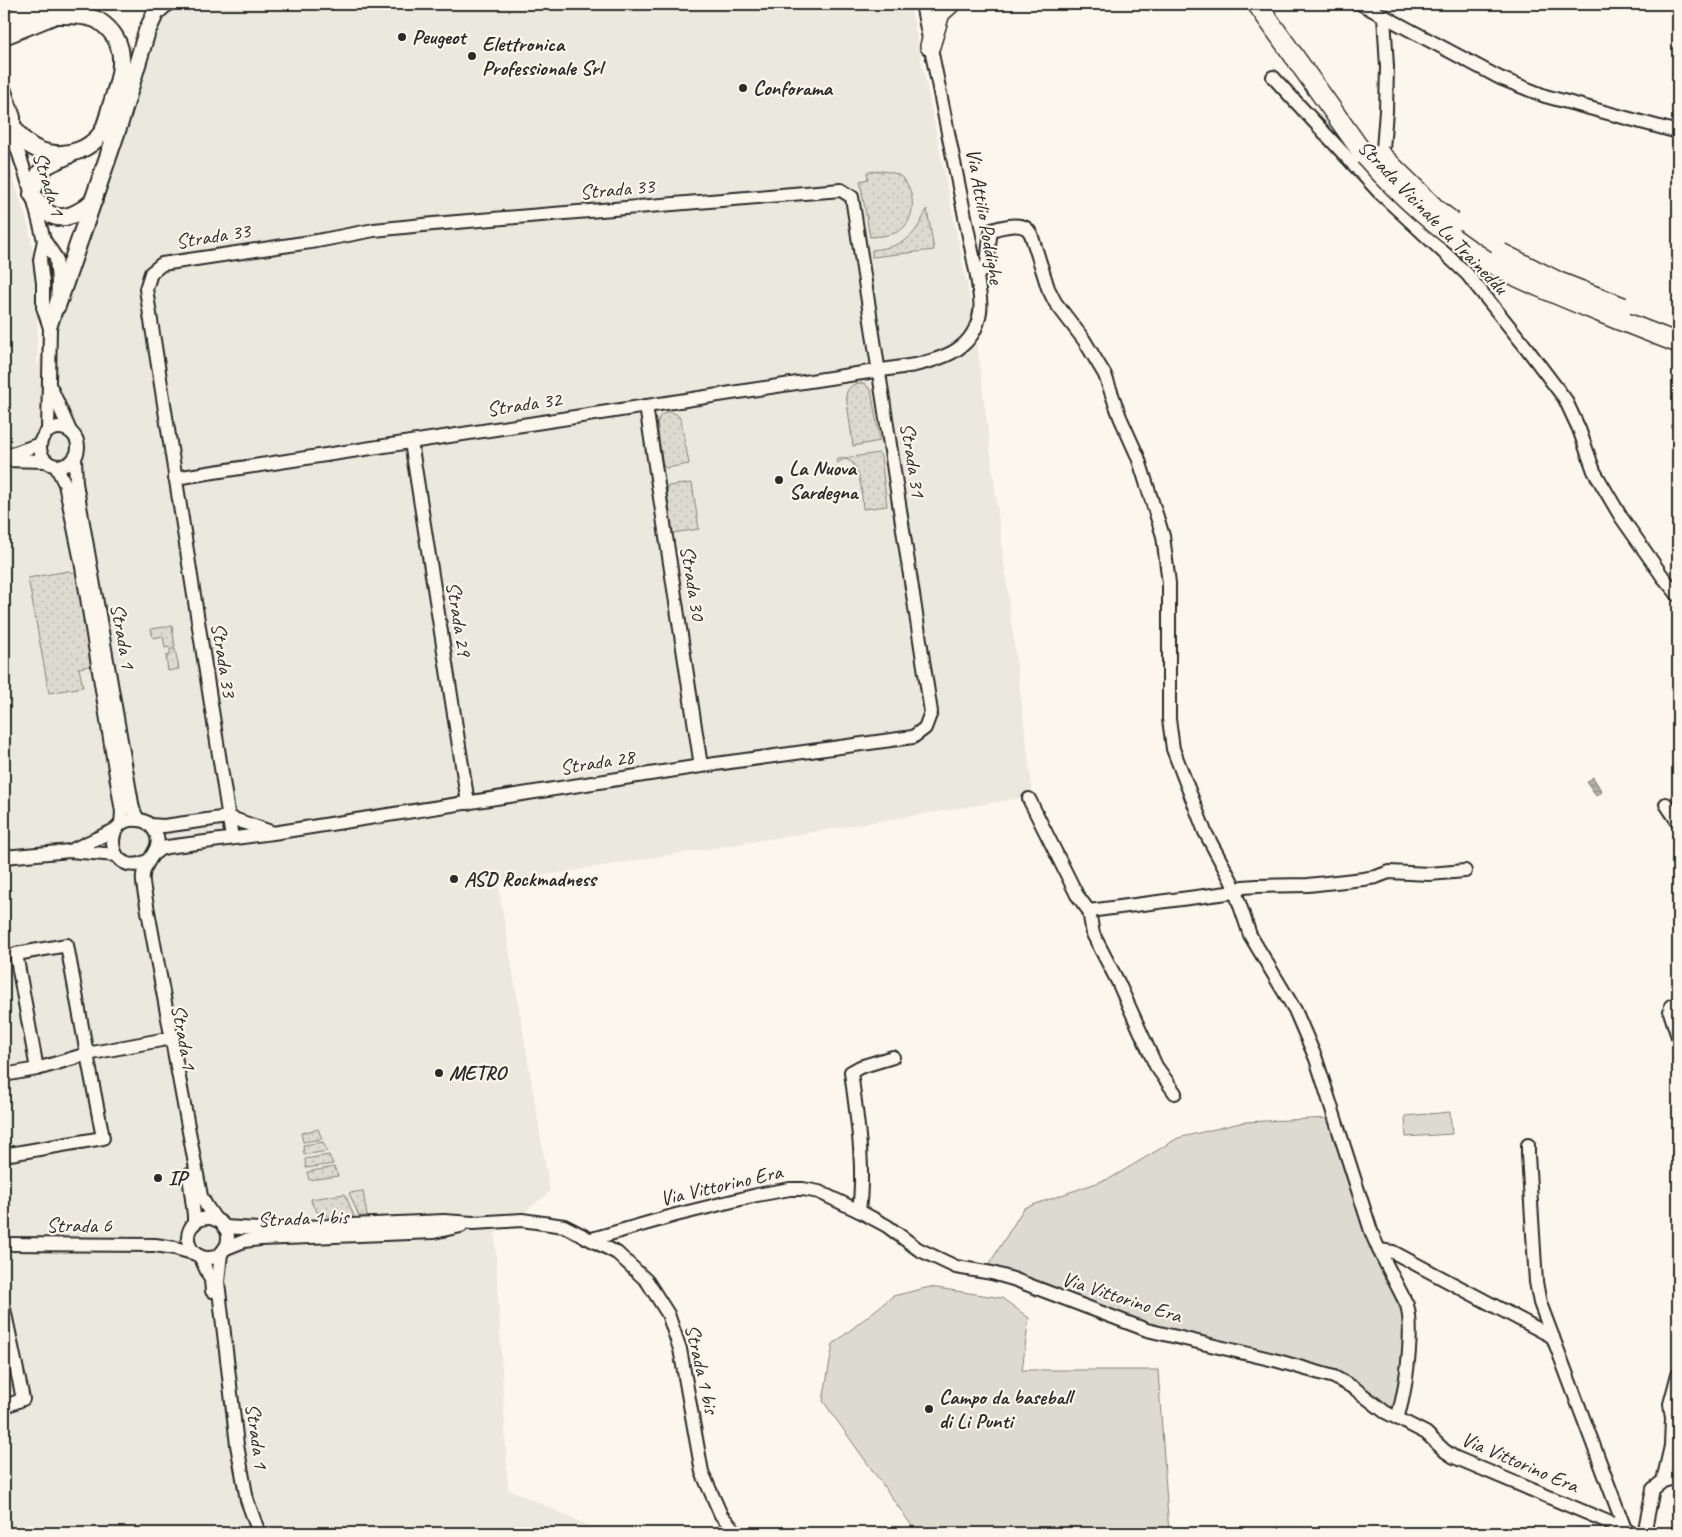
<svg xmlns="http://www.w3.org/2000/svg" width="1682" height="1537" font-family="Caveat,sans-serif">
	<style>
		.built { fill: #ebe8de }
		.grass { fill: url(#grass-dots); stroke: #84827e }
		.pitch { fill: #dddad0; stroke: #84827e }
		.water { fill: url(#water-rules); stroke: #7b7a75 }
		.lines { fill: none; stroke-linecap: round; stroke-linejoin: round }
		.minor-casing { stroke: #2b2b2b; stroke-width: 16 }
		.major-casing { stroke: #2b2b2b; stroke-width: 20 }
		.highway-casing { stroke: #2b2b2b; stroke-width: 22 }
		.minor { stroke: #fbf7ec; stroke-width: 12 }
		.major { stroke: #fbf7ec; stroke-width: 16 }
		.highway { stroke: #fbf7ec; stroke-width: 19 }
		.highway-bridge-casing { stroke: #2b2b2b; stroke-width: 22; stroke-linecap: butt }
		.highway-bridge { stroke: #fbf7ec; stroke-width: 19 }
		.poi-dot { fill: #2b2b2b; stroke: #fbf7ec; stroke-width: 2 }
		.labels { text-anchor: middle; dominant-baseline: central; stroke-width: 4.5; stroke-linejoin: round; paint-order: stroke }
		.poi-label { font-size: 21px; font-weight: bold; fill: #2b2b2b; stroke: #fbf7ec; text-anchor: start }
		.street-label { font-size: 21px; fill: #2b2b2b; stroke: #fbf7ec }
	</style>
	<defs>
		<pattern id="grass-dots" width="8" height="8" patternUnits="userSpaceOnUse" patternTransform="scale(1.25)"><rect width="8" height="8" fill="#dddad0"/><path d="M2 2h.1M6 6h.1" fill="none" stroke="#bebbb3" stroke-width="1.8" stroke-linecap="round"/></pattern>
		<pattern id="water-rules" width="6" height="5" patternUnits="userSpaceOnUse" patternTransform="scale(1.25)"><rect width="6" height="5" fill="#b1afa7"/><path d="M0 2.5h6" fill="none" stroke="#908f88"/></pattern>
	</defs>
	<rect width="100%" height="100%" fill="#fbf7ec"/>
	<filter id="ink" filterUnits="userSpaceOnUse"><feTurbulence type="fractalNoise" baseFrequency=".02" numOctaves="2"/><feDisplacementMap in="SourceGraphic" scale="10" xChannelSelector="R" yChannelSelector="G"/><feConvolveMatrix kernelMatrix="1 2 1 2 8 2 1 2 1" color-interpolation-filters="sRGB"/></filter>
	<g filter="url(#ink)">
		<path class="built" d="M 181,4 L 910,4 L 974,319 L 1033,796 L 498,883 L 550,1192 L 495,1234 L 508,1489 L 605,1533 L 4,1533 L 4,148 L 29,228 L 38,283 L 37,368 L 50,328 L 159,24 Z"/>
		<g class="grass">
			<path d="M 882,171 C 889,172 894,172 900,176 C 917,189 917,223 897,232 C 889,236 878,236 870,237 L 860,181 L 868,179 L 867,172 Z"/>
			<path d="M 927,209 L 934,250 L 872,257 L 872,250 C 904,246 914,239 927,209 Z"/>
			<path d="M 864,383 L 871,390 L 880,441 L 853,446 L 846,395 C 848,386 854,383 864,383 Z"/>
			<path d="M 667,412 C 674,412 678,414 681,420 L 689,464 L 666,468 L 663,466 L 657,424 L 660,416 Z"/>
			<path d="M 879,453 L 881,457 L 887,506 L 863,509 C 861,493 862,463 845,459 L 837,463 L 838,459 Z"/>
			<path d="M 692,483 L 699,529 L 673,533 L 667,492 L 668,486 Z"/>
			<path d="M 68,571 L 77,574 L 94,665 L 79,668 L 83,687 L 49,693 L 28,578 Z"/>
			<path d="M 172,626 L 175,646 L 165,648 L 163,636 L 153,638 L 151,629 Z"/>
			<path d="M 170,649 L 175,649 L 179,669 L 168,671 L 166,656 L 170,655 Z"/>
			<path d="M 318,1129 L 322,1139 L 303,1142 L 301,1133 Z"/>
			<path d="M 323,1142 L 327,1151 L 304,1155 L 303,1145 Z"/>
			<path d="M 329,1155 L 333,1164 L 306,1168 L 305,1159 Z"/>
			<path d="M 334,1167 L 338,1176 L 309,1180 L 307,1172 Z"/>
			<path d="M 363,1191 L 367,1216 L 359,1216 L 349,1193 Z"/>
			<path d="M 345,1194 L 354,1216 L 330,1218 L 325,1212 L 317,1212 L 312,1204 L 311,1199 Z"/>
		</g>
		<g class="pitch">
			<path d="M 1450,1112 L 1452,1134 L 1406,1137 L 1405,1116 Z"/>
			<path d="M 1332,1118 L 1372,1246 L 1406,1317 L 1402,1398 L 1389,1412 L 1330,1376 L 1195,1343 L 988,1266 L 1024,1208 L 1111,1178 L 1178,1138 L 1244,1122 Z"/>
			<path d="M 930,1287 L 1002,1298 L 1029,1318 L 1022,1370 L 1158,1370 L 1169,1533 L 917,1533 L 823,1401 L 833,1344 L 893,1296 Z"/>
		</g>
		<path class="water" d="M 1593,777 L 1602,792 L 1596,796 L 1587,782 Z"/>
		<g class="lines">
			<defs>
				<g id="minor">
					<path d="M 1361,4 L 1500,78 L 1545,96 L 1678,132"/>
					<path d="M 1273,77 L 1379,192 L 1467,274 L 1525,346 L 1565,399 L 1579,429 L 1594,471 L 1621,517 L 1663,577 L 1678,595"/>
					<path d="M 4,88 L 14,117 L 14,139 L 32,194 L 44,240 L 56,258 L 58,282 L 57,306 L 50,328"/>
					<path d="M 1382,162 L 1386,111 L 1387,67 L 1384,16"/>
					<path d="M 44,240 L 40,260 L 43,283 L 43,307 L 50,328 L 48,431"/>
					<path d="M 977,276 L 987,264 L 990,237 L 992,230 C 1000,227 1017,223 1026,228 C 1028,229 1030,233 1031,234 L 1048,288 L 1055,302 L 1084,340 L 1105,375 L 1120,417 L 1138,457 L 1163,536 L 1169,583 L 1169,719 L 1173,749 L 1205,832 L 1232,882 L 1250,935 L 1295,1010 L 1316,1059 L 1372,1234 L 1379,1250 L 1407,1305 C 1414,1330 1406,1393 1397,1418"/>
					<path d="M 51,388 L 70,431"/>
					<path d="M 646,406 L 701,766"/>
					<circle cx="59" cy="447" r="19"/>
					<path d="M 411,442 L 468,803"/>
					<path d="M 4,457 L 40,444"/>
					<path d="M 75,458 L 76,483 L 133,809 L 138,820"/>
					<path d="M 4,460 L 46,461"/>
					<path d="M 56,466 L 65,484 L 81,561 L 122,812 L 121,824"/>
					<path d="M 175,478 L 915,365 C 946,358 975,348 980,312 C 982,301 978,287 977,276 L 922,4"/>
					<path d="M 1029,799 L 1077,895 L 1089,911 L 1093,934 L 1118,982 L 1156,1066 L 1175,1093"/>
					<path d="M 1666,804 L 1678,822"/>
					<path d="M 150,825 L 164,826 L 228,817 L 271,832"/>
					<path d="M 72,850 L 117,829"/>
					<path d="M 155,853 L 160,849 L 167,847 L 273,833 L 701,766 L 913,737 L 925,728 L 931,712 L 852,197 L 841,190 L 433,224 L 374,230 L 317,241 L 162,264 L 151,273 L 146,289 L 232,838"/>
					<path d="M 4,857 L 70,851 L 116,855"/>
					<path d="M 149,860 C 108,883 99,815 138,820 C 144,820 150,824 154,830 C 166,848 145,858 143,875 C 142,881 144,889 145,895 L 201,1196 L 207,1207 L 216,1220"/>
					<path d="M 1089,911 L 1235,892 L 1243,887 L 1257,886 L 1308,885 L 1363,879 L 1376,877 L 1389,872 L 1429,874 L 1465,871"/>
					<path d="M 1678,1003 L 1671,1006 L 1670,1012 L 1678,1037"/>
					<path d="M 4,1075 L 37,1069 L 87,1054 L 67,945 L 16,954 L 37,1069"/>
					<path d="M 1528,1145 L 1528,1155 L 1536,1282 L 1540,1303 L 1625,1529"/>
					<path d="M 4,1155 L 103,1138 L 87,1054 L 172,1038"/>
					<path d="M 189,1175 L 194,1215 L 194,1224"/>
					<path d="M 859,1211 C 865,1166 857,1117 851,1072 L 860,1067 L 893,1057"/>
					<circle cx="208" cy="1238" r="20"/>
					<path d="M 224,1227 L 259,1229 L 444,1221 L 473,1223 L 522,1220 L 564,1226 L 617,1253 L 647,1281 L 668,1314 L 680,1349 L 702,1472 L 721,1515 L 737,1533"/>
					<path d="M 592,1239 L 676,1215 L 757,1195 L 790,1189 L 803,1189 L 819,1192 L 859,1211 L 887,1226 L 918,1249 L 956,1267 L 992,1273 L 1013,1279 L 1147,1330 L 1278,1361 L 1334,1377 L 1354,1388 L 1385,1412 L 1426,1433 L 1445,1451 L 1454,1457 L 1625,1529 L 1631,1533"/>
					<path d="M 4,1244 L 155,1245 L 175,1248 L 196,1254"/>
					<path d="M 224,1249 L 244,1241 L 260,1239 L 434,1232 L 461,1226"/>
					<path d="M 1379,1250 L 1393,1252 L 1553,1337"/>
					<path d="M 221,1253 L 218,1282 L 237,1445 L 247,1500 L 259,1533"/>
					<path d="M 200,1256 L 211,1280 L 212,1291"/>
					<path d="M 4,1309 L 23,1399 L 4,1407"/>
					<path d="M 1663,1481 L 1671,1446 L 1672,1418 L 1670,1404 L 1678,1374"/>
					<path d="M 1646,1533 L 1645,1529 L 1653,1489 L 1663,1481 L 1678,1477"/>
				</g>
				<g id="major">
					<path d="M 4,20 L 44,4"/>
					<path d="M 4,36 L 83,4"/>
					<path d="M 14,128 C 32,160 77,163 100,135 C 106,128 108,115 111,106 C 121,75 132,43 99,21 C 88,14 66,15 54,15"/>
					<path d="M 67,156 C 41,167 40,167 32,194 C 37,200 42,209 48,213 C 63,224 83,211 94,200"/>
					<path d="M 57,306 L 120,122 L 147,31 L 156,12 L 165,4"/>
				</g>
				<g id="highway">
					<path d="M 1257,4 L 1365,156"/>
					<path d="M 930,46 L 940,13 L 950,4"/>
					<path d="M 1619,320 L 1678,343"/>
				</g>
			</defs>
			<use href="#minor" class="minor-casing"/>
			<use href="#major" class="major-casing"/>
			<use href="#highway" class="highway-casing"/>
			<use href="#minor" class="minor"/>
			<use href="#major" class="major"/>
			<use href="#highway" class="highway"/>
			<defs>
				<g id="highway-bridge">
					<path d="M 1380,154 L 1437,210 L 1453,222"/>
					<path d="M 1365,156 C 1405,201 1450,241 1503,270 C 1541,289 1580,304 1619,320"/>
					<path d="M 1501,253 L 1559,282 L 1623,307"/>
				</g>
			</defs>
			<use href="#highway-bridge" class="highway-bridge-casing"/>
			<use href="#highway-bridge" class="highway-bridge"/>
		</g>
	</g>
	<g class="poi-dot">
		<circle cx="402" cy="37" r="5"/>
		<circle cx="472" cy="56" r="5"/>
		<circle cx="743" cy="88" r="5"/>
		<circle cx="779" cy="480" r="5"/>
		<circle cx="454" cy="879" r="5"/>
		<circle cx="439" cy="1073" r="5"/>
		<circle cx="158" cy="1178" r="5"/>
		<circle cx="929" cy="1409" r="5"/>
	</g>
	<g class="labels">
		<g class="poi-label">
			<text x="412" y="37">Peugeot</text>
			<text x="482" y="44">Elettronica<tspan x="482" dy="24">Professionale Srl</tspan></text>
			<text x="753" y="88">Conforama</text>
			<text x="789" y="468">La Nuova<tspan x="789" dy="24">Sardegna</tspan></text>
			<text x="464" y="879">ASD Rockmadness</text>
			<text x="449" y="1073">METRO</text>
			<text x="168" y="1178">IP</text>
			<text x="939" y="1397">Campo da baseball<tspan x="939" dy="24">di Li Punti</tspan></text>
		</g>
		<g class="street-label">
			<text transform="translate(49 184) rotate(73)">Strada 1</text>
			<text transform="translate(617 189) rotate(-5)">Strada 33</text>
			<text transform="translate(985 216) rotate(80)">Via Attilio Poddighe</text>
			<text transform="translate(1433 217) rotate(46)">Strada Vicinale Lu Traineddu</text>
			<text transform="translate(213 236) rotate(-9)">Strada 33</text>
			<text transform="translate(524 404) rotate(-8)">Strada 32</text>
			<text transform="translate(913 460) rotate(81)">Strada 31</text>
			<text transform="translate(693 583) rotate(81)">Strada 30</text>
			<text transform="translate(459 619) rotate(81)">Strada 29</text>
			<text transform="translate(123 636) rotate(80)">Strada 1</text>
			<text transform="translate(224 660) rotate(81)">Strada 33</text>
			<text transform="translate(597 762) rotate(-9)">Strada 28</text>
			<text transform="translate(184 1037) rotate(80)">Strada 1</text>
			<text transform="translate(721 1185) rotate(-13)">Via Vittorino Era</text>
			<text transform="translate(303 1218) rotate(-2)">Strada 1 bis</text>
			<text x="79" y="1225">Strada 6</text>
			<text transform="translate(1122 1297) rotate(18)">Via Vittorino Era</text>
			<text transform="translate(702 1369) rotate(77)">Strada 1 bis</text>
			<text transform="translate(257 1436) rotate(82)">Strada 1</text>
			<text transform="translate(1520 1462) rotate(23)">Via Vittorino Era</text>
		</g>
	</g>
	<rect width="1682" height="1537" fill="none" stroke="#fbf7ec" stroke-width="20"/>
	<rect x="10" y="10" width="1662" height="1517" fill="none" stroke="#2b2b2b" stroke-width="2" filter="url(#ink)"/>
</svg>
